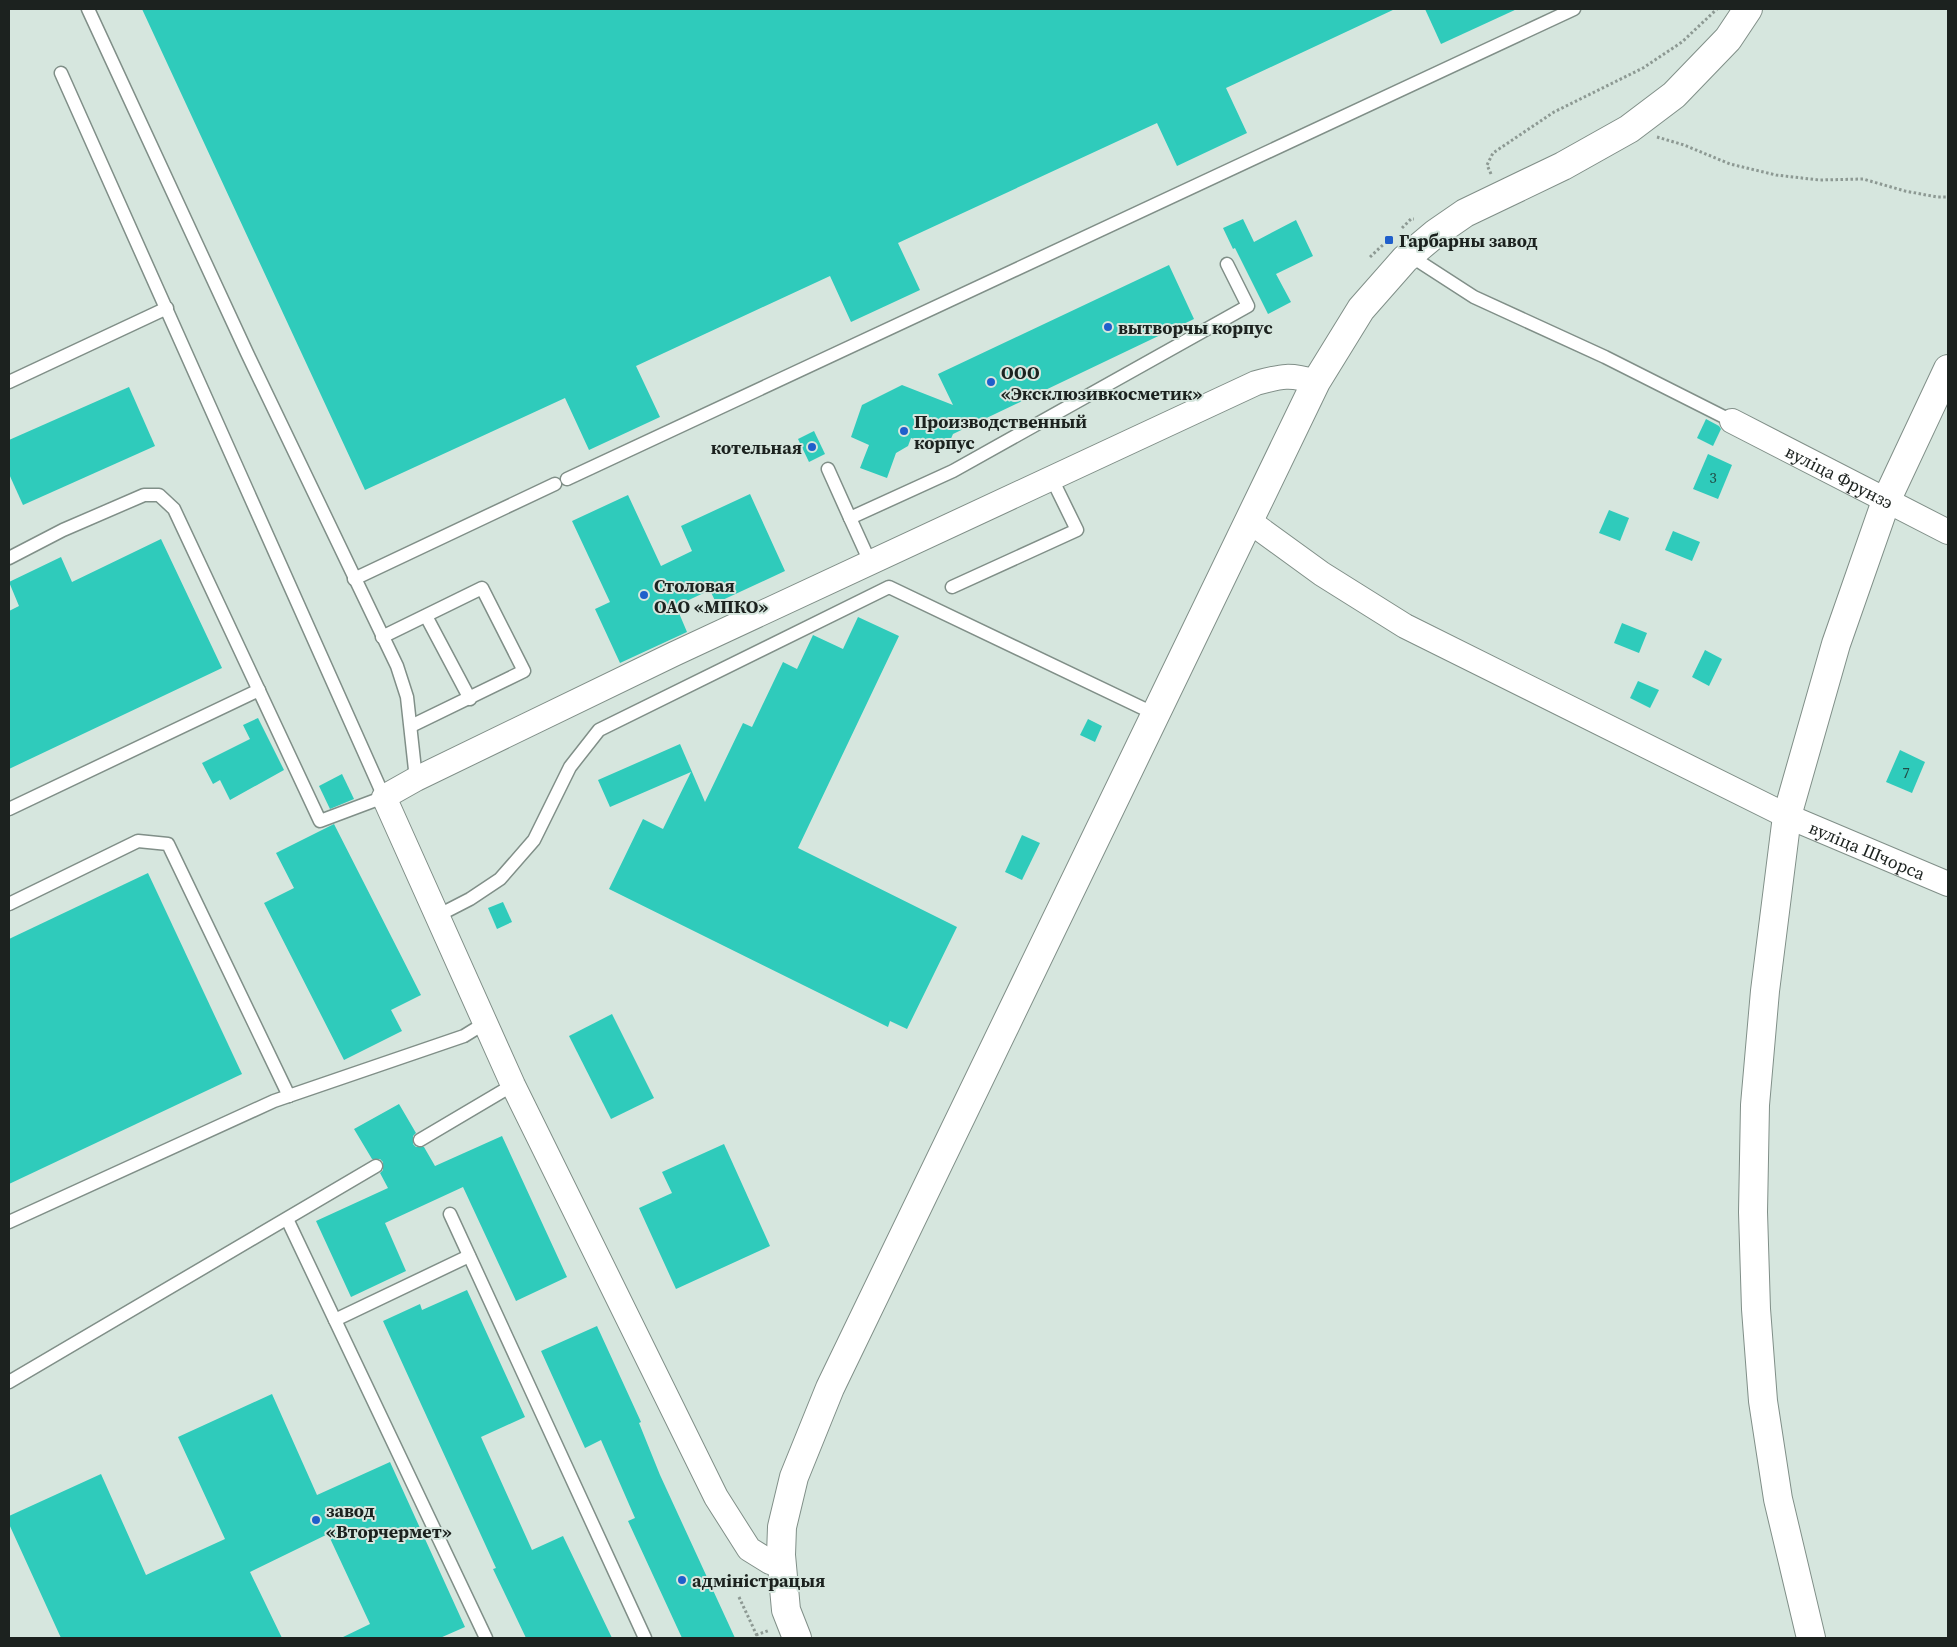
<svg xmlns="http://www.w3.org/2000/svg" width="1957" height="1647" font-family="'Source Serif 4',serif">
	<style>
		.building { fill: #2fcbbb }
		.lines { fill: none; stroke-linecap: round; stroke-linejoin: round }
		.service-casing { stroke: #808f88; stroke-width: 15 }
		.minor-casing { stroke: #808f88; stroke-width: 26 }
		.tertiary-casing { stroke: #808f88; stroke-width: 30 }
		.secondary-casing { stroke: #808f88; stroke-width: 30 }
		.path { stroke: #8d9993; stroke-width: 3; stroke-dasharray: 2.5 2.5; stroke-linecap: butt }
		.service { stroke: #fff; stroke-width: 12 }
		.minor { stroke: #fff; stroke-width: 24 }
		.tertiary { stroke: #fff; stroke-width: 28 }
		.secondary { stroke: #fff; stroke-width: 28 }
		.poi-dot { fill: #1f5fcb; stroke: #d6e6de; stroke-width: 2 }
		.labels { text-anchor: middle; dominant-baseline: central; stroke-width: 4; stroke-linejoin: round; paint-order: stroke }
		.number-label { font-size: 15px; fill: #214c46 }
		.poi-label { font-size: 18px; font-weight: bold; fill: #1c221f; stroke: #d6e6de; text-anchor: start }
		.street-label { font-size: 18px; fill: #1c221f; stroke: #d6e6de }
	</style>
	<rect width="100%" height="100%" fill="#d6e6de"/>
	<g class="building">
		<path d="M 142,9 L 1395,9 L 1226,88 L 1247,133 L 1177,166 L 1157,123 L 898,243 L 920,290 L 851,322 L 830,276 L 636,366 L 660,417 L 589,450 L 565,398 L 365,490 Z"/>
		<path d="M 1425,9 L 1517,9 L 1441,44 Z"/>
		<path d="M 1243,219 L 1254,242 L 1296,220 L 1313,256 L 1276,274 L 1291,302 L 1268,314 L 1235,248 L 1233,249 L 1223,228 Z"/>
		<path d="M 1169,265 L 1194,319 L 953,434 L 946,450 L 911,438 L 908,446 L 896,453 L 887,478 L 860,468 L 869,445 L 851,437 L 862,405 L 902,385 L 953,405 L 938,374 Z"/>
		<path d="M 129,387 L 155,446 L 23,505 L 9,474 L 9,440 Z"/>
		<path d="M 1706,419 L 1719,426 L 1721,429 L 1713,446 L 1697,438 Z"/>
		<path d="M 814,431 L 825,454 L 809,462 L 798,439 Z"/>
		<path d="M 1708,454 L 1732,465 L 1718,499 L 1693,489 Z"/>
		<path d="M 750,494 L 785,571 L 716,603 L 710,590 L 676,606 L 687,632 L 620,663 L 595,609 L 610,602 L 572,521 L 628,495 L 661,566 L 692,551 L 681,526 Z"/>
		<path d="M 1609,510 L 1629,518 L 1620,541 L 1599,533 Z"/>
		<path d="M 1673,531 L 1700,542 L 1692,561 L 1665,550 Z"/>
		<path d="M 161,539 L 222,668 L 9,769 L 9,611 L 19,606 L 9,582 L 61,557 L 72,582 Z"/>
		<path d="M 858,617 L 899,636 L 798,848 L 957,927 L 907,1029 L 890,1021 L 888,1027 L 609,889 L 643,819 L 663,829 L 691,772 L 610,807 L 598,780 L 680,744 L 705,802 L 743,723 L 752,727 L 783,662 L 797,669 L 813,635 L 843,649 Z"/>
		<path d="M 1622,623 L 1647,633 L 1639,653 L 1614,643 Z"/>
		<path d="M 1705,650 L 1722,659 L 1709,686 L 1692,677 Z"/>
		<path d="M 1638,681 L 1659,690 L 1650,708 L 1630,698 Z"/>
		<path d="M 258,718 L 284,770 L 230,800 L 220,780 L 213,784 L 202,763 L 250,739 L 243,725 Z"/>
		<path d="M 1088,719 L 1102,726 L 1095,742 L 1080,735 Z"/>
		<path d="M 1900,750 L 1925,762 L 1912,793 L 1886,782 Z"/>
		<path d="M 342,774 L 354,799 L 330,809 L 319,786 Z"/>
		<path d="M 334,824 L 421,995 L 391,1010 L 402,1031 L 344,1060 L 264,903 L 294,888 L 276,853 Z"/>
		<path d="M 1022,835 L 1040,843 L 1022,880 L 1005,872 Z"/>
		<path d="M 148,873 L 242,1074 L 9,1184 L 9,939 Z"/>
		<path d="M 503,902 L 512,922 L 497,929 L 488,908 Z"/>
		<path d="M 612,1014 L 654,1098 L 611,1119 L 569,1036 Z"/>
		<path d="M 399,1104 L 416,1133 L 413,1136 L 413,1144 L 416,1147 L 424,1147 L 435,1166 L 502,1136 L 567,1277 L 516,1301 L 463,1187 L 385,1223 L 406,1271 L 351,1297 L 316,1221 L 388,1188 L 380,1173 L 383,1170 L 383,1162 L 380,1159 L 372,1159 L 354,1129 Z"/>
		<path d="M 724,1144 L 770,1246 L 676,1289 L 639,1208 L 672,1193 L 662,1172 Z"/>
		<path d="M 467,1290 L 525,1417 L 481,1437 L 532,1550 L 563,1536 L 612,1638 L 526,1638 L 493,1569 L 496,1568 L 383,1321 L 420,1304 L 422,1310 Z"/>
		<path d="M 597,1326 L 641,1422 L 639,1423 L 660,1475 L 735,1638 L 682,1638 L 628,1521 L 635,1518 L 601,1440 L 585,1448 L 541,1351 Z"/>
		<path d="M 272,1394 L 317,1495 L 390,1462 L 465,1627 L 440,1638 L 341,1638 L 370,1624 L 328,1534 L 250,1572 L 282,1638 L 61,1638 L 9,1524 L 9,1516 L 101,1474 L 146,1575 L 225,1539 L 178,1437 Z"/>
	</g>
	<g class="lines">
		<defs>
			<g id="service">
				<path d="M 88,9 L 247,353 L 397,666 L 407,697 L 416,779"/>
				<path d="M 1409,255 L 1474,297 L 1605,357 L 1732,421"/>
				<path d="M 9,382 L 167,308"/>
				<path d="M 828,469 L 850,518"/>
				<path d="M 567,479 L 1574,9"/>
				<path d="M 9,558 L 63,530 L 144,495 L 159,495 L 174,509 L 320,821 L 384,797 L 61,73"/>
				<path d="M 870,562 L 850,518 L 953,471 L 1248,306 L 1227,264"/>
				<path d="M 354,579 L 555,484"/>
				<path d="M 952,587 L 1077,530 L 1052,479"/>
				<path d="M 426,616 L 470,699"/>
				<path d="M 382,637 L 482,588 L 524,671 L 411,726"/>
				<path d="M 9,809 L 259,690"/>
				<path d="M 9,904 L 138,841 L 168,844 L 289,1096"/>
				<path d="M 437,916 L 470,899 L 500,879 L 534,840 L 570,767 L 599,730 L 889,587 L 1155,714"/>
				<path d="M 420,1140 L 513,1085"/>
				<path d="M 450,1214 L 645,1638"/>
				<path d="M 287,1219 L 486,1638"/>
				<path d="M 9,1222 L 274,1101 L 464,1036 L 485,1023"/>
				<path d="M 335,1320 L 469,1256"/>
				<path d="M 9,1382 L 376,1166"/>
			</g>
			<g id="minor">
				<path id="s1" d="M 1732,421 L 1948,532"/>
				<path id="s2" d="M 1249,521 L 1322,574 L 1405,626 L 1787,816 L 1948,884"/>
				<path d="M 782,1565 L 770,1562 L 749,1549 L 716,1497 L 513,1085 L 384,797 L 416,779 L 674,654 L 1256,383 C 1282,376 1290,374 1316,382"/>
			</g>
			<path id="tertiary" d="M 797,1638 L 786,1610 L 781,1555 L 782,1527 L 794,1477 L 830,1388 L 1316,382 L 1361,309 L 1405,259 L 1436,233 L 1465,213 L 1563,166 L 1629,129 L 1674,95 L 1728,39 L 1748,9"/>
			<path id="secondary" d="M 1811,1638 L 1778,1499 L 1763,1401 L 1756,1309 L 1753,1212 L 1755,1105 L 1765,991 L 1787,816 L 1836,644 L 1886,501 L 1948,369"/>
		</defs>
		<use href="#service" class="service-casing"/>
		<use href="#minor" class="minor-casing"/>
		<use href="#tertiary" class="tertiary-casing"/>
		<use href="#secondary" class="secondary-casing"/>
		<g class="path">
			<path d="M 1657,137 L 1684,145 L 1730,164 L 1776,175 L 1819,180 L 1863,179 L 1905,191 L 1937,197 L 1948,197"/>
			<path d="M 1491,174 L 1487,165 L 1493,153 L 1554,112 L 1643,68 L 1682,42 L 1717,9"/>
			<path d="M 1402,228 L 1411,219 L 1414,219"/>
			<path d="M 1370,257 L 1386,242"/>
			<path d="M 739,1597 L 758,1638"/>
			<path d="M 756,1635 L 770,1630"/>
		</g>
		<use href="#service" class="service"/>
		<use href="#minor" class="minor"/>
		<use href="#tertiary" class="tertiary"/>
		<use href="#secondary" class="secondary"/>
	</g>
	<g class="poi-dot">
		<rect x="1384" y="235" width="10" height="10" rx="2.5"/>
		<circle cx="1108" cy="327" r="5"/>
		<circle cx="991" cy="382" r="5"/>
		<circle cx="904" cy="431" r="5"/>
		<circle cx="812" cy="447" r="5"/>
		<circle cx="644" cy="595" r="5"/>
		<circle cx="316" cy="1520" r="5"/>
		<circle cx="682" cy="1580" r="5"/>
	</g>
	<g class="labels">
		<g class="number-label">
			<text x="1713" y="477">3</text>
			<text x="1906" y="772">7</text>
		</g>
		<g class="poi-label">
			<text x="1399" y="240">Гарбарны завод</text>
			<text x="1118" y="327">вытворчы корпус</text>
			<text x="1001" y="372">ООО<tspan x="1001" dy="21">«Эксклюзивкосметик»</tspan></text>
			<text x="914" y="421">Производственный<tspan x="914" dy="21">корпус</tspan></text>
			<text x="802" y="447" text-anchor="end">котельная</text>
			<text x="654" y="585">Столовая<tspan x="654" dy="21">ОАО «МПКО»</tspan></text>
			<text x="326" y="1510">завод<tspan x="326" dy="21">«Вторчермет»</tspan></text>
			<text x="692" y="1580">адміністрацыя</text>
		</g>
		<g class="street-label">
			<text stroke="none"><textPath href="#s1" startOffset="121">вуліца Фрунзэ</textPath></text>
			<text stroke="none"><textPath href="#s2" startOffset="702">вуліца Шчорса</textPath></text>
		</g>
	</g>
	<rect width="1957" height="1647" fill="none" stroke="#1c221f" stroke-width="20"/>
</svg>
